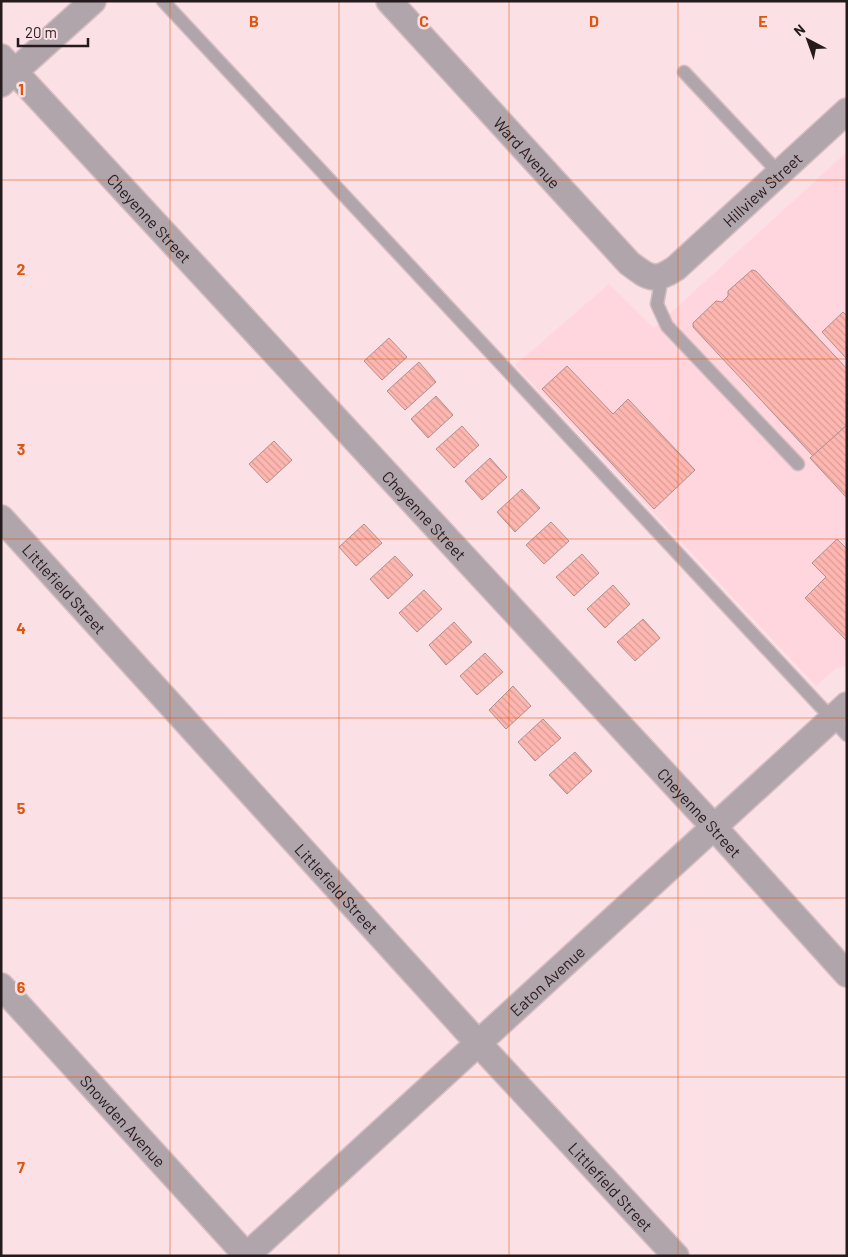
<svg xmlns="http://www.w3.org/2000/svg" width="848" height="1257" font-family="Barlow,sans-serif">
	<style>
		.built { fill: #ffd5de }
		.building { fill: url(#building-back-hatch); stroke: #ae908d }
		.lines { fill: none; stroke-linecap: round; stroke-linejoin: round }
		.lane-casing { stroke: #d4bdc2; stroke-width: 15 }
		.street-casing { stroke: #d4bdc2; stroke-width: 28 }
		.lane { stroke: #b1a5ac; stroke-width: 12 }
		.street { stroke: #b1a5ac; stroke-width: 25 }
		.grid { fill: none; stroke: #de560d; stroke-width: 1; stroke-opacity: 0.55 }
		.labels { text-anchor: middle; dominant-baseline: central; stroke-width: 5; stroke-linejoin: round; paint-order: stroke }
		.street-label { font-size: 16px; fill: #251a1c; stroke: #fbe1e6 }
		.grid-label { font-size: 16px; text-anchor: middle; font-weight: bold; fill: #de560d; stroke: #fbe1e6; stroke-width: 5; stroke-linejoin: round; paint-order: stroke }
	</style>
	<defs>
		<pattern id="building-back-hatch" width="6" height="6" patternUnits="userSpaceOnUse" patternTransform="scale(1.25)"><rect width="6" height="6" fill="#feb6b0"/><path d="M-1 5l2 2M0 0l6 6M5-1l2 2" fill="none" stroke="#da9c97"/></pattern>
	</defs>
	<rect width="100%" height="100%" fill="#fbe1e6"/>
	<path class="built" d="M 847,152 L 847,665 L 834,670 L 816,686 L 515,365 L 609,284 L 654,328 Z"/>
	<g class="building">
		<path d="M 752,270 L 756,271 L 847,369 L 847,425 L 813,456 L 693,327 L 693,323 L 716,301 L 722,302 L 728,296 L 728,291 Z"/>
		<path d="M 843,312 L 847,316 L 847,359 L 822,332 Z"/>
		<path d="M 389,338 L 407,357 L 382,380 L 364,361 Z"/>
		<path d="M 419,362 L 436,382 L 405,410 L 387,391 Z"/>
		<path d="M 567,366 L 613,414 L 628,399 L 695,470 L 654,509 L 542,389 Z"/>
		<path d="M 436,396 L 453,415 L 428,438 L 411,419 Z"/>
		<path d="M 847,425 L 847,498 L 810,458 Z"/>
		<path d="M 462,426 L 479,445 L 454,468 L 436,449 Z"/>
		<path d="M 274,441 L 292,460 L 267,483 L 249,464 Z"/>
		<path d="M 490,458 L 507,477 L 482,500 L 465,481 Z"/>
		<path d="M 522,489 L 540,508 L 515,532 L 497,512 Z"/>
		<path d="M 551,522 L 569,541 L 544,564 L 526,545 Z"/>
		<path d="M 364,524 L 382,543 L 356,566 L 339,547 Z"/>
		<path d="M 837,539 L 847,549 L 847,641 L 805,598 L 826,577 L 812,563 Z"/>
		<path d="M 582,554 L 599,573 L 574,596 L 556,577 Z"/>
		<path d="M 395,556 L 413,575 L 388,599 L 370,579 Z"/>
		<path d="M 613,585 L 630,604 L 605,628 L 587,609 Z"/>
		<path d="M 424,590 L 442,609 L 417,632 L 399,613 Z"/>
		<path d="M 643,619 L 660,638 L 635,661 L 617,642 Z"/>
		<path d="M 454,622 L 472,642 L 446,665 L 429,645 Z"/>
		<path d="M 485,653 L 503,672 L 477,695 L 460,676 Z"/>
		<path d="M 513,686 L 531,706 L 506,729 L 489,710 Z"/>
		<path d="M 543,719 L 561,738 L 535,761 L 518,742 Z"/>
		<path d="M 575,752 L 592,771 L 567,794 L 549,775 Z"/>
	</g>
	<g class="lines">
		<defs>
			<g id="lane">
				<path d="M 163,1 L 847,735"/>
				<path d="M 684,72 L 779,173"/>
				<path d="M 662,277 L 657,304 L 667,326 L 798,464"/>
			</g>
			<g id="street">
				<path id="s1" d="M 389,1 L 629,263 C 649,278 654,283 676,268 L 847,111"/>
				<path id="s2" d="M 1,57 L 713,826 L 847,974"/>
				<path d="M 1,84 L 93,1"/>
				<path id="s3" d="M 1,518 L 478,1043 L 676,1256"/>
				<path id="s4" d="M 1,986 L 247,1256"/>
				<path id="s5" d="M 246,1256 L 847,705"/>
			</g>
		</defs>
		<use href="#lane" class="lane-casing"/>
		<use href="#street" class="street-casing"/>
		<use href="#lane" class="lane"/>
		<use href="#street" class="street"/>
	</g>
	<path class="grid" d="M 170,1 L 170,1256M 339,1 L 339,1256M 509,1 L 509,1256M 678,1 L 678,1256M 1,180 L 847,180M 1,359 L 847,359M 1,539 L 847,539M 1,718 L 847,718M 1,898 L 847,898M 1,1077 L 847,1077"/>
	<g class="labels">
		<g class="street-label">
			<text stroke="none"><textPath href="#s1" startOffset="205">Ward Avenue</textPath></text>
			<text stroke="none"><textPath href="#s1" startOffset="525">Hillview Street</textPath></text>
			<text stroke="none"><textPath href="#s2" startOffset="219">Cheyenne Street</textPath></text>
			<text stroke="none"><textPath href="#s2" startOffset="624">Cheyenne Street</textPath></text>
			<text stroke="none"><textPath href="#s3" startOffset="95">Littlefield Street</textPath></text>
			<text stroke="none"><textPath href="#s2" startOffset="1029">Cheyenne Street</textPath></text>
			<text stroke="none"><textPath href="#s3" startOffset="500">Littlefield Street</textPath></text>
			<text stroke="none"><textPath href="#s5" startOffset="408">Eaton Avenue</textPath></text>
			<text stroke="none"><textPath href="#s4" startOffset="182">Snowden Avenue</textPath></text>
			<text stroke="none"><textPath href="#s3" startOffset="905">Littlefield Street</textPath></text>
		</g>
	</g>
	<g class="grid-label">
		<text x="254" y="27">B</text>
		<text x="424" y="27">C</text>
		<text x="594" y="27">D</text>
		<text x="763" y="27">E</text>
		<text x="21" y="95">1</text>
		<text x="21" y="275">2</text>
		<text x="21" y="455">3</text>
		<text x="21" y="634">4</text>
		<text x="21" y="814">5</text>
		<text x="21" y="993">6</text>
		<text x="21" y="1173">7</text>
	</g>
	<rect width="848" height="1257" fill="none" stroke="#251a1c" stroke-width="5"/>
	<g transform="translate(808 40) rotate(319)" stroke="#fbe1e6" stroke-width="4" paint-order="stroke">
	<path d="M0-4L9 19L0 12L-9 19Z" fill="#251a1c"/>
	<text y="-8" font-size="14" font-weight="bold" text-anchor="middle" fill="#251a1c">N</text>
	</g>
	<path d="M18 38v8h70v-8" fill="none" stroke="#251a1c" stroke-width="2.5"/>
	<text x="25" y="38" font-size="15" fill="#251a1c" stroke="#fbe1e6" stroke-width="4" paint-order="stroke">20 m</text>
</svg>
